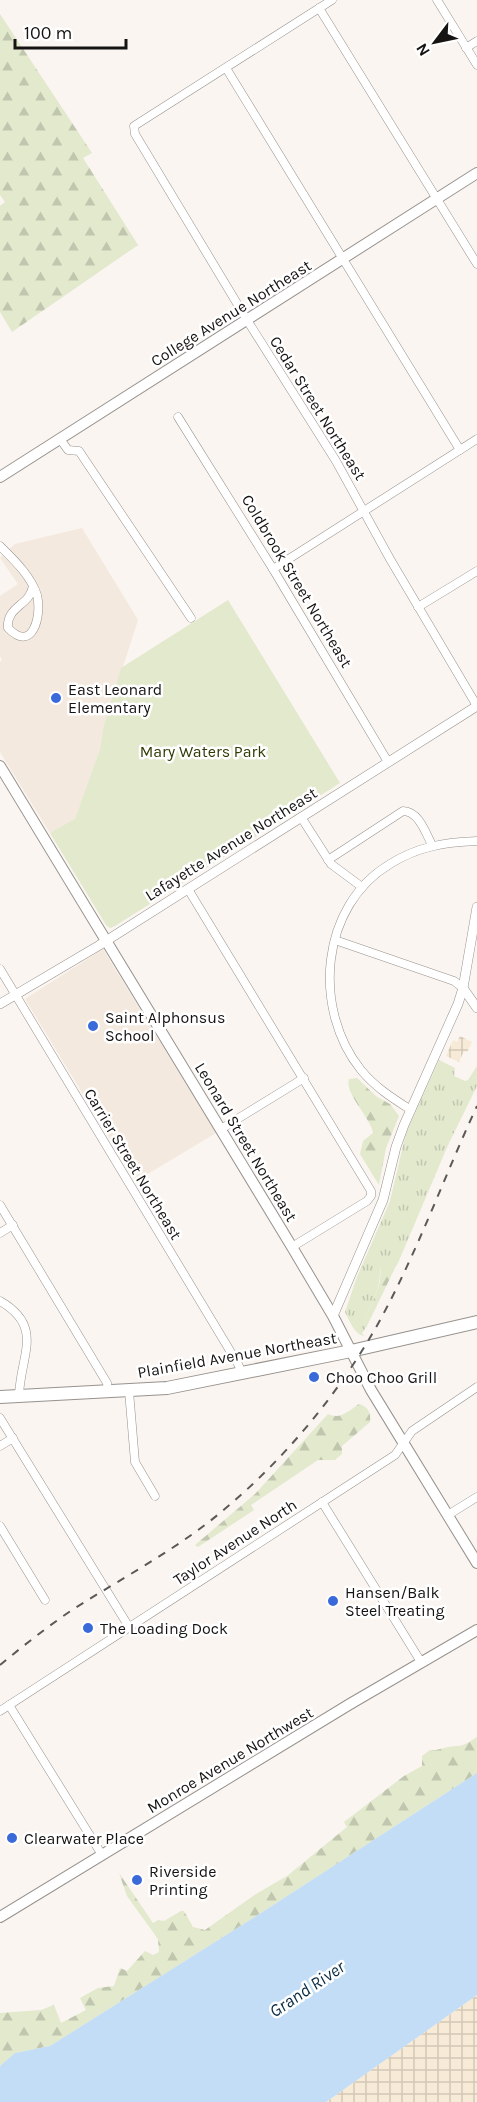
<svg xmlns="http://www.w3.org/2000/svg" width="477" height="2102" font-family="Karla,sans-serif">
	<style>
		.built { fill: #f4e9de }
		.industrial { fill: url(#industrial-grid) }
		.grass { fill: url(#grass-tufts) }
		.forest { fill: url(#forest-firs) }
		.park { fill: #e2e9cd }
		.water { fill: #c2ddf5 }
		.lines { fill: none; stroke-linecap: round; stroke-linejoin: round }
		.minor-casing { stroke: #97928e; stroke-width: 9 }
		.tertiary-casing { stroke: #97928e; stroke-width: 10 }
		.secondary-casing { stroke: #97928e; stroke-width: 12 }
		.primary-casing { stroke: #97928e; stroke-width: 14 }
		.minor { stroke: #fff; stroke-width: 8 }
		.tertiary { stroke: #fff; stroke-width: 9 }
		.secondary { stroke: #fff; stroke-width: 10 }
		.primary { stroke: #fff; stroke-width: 12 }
		.rail { stroke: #5b5856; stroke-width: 2; stroke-dasharray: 8 8; stroke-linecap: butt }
		.poi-dot { fill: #3a69d9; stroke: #fff; stroke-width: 2 }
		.labels { text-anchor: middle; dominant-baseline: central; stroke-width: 5; stroke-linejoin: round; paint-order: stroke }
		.street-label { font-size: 16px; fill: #161413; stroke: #fff }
		.poi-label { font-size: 16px; fill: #161413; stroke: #fff; text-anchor: start }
		.park-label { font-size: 16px; fill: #323a04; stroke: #fff }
		.water-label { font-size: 18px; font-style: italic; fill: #092b44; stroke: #fff }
	</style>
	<defs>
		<pattern id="industrial-grid" width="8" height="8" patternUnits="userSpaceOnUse" patternTransform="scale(1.5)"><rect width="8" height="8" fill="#f7ead6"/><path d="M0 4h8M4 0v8" fill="none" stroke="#d3c8b7"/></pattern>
		<pattern id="grass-tufts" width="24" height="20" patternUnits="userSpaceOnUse" patternTransform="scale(1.5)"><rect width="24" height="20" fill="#e2e9cd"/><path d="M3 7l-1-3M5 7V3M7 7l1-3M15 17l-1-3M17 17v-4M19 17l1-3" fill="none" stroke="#c1c7af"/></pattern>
		<pattern id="forest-firs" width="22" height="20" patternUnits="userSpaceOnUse" patternTransform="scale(1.5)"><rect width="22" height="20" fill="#e2e9cd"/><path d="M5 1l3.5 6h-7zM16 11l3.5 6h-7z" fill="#c1c7af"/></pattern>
	</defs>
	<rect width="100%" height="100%" fill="#faf5f0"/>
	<g class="built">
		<path d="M 82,528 L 138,620 L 103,729 L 100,749 L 75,820 L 50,833 L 0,752 L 0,662 L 2,660 L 0,656 L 0,596 L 18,584 L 0,558 L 15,544 Z"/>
		<path d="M 103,949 L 216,1133 L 136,1181 L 25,999 Z"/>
	</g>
	<g class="industrial">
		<path d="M 460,1036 L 472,1042 L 467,1052 L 464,1051 L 459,1062 L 446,1056 L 453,1040 L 457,1042 Z"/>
		<path d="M 477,1995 L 477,2102 L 326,2102 Z"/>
	</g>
	<path class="grass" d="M 439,1060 L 455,1068 L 454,1076 L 465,1081 L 468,1080 L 477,1066 L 477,1086 L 448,1145 L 398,1263 L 395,1268 L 390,1265 L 380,1269 C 381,1289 371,1304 364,1322 L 367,1326 L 362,1333 L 364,1336 C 354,1334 350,1321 345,1312 L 357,1277 L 390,1201 L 406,1133 Z"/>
	<g class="forest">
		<path d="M 0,14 L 92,153 L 83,158 L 138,245 L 12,332 L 0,312 L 0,206 L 5,202 L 0,195 Z"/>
		<path d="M 357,1078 L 377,1097 L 390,1104 L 399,1116 L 386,1148 L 379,1185 L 360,1154 L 363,1141 L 373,1133 C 371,1118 344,1093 349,1079 Z"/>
		<path d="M 381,1265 L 390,1265 L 395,1268 L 367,1326 L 364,1322 C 369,1309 375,1298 379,1285 C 381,1278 380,1272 381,1265 Z"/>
		<path d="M 359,1404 C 368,1407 371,1412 370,1422 L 342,1446 L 342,1454 L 335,1460 L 318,1460 L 251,1505 L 254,1510 L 198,1547 L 195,1545 L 255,1494 L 328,1414 C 341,1420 348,1411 359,1404 Z"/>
		<path d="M 477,1737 L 477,1773 L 250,1920 L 50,2046 L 15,2053 L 0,2066 L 0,2013 L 41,2010 L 54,2005 L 61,2023 L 86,2010 L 80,1998 L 98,1988 L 114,1986 L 120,1968 L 127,1971 L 145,1951 L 153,1955 L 159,1952 L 158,1939 L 127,1896 L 119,1873 L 153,1923 L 158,1920 L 164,1921 L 181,1911 L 184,1911 L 193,1927 L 205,1930 L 256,1894 L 287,1876 L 347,1827 L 344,1822 L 404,1776 L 422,1766 L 422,1756 L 430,1750 C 436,1751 438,1749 444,1748 C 463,1744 459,1749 477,1737 Z"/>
	</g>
	<path class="park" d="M 228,600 L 340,783 L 115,926 L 110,928 L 106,925 L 50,833 L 75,819 L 100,749 L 103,729 L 121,668 Z"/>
	<path class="water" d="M 477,1773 L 477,1995 L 326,2102 L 0,2102 L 0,2066 L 15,2053 L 50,2046 L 250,1920 Z"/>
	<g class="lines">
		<defs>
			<g id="minor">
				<path d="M 332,0 L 134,126 L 135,134 L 247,320 L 336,461 L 390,559 L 477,706"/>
				<path d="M 437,0 L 477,65"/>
				<path d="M 319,8 L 477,264"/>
				<path d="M 466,48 L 477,41"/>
				<path d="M 226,68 L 460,450"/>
				<path d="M 178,417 L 273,569 L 388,762"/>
				<path d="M 60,439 L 68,450 L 79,451 L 191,618"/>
				<path d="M 0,546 C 14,560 31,576 37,595 C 42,615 33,654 8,628 C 6,606 30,606 33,586"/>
				<path d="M 273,569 L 477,439"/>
				<path d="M 418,607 L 477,571"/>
				<path d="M 301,817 L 331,864 L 362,887"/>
				<path d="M 328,860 L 403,811 C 419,811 426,834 432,845"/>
				<path d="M 188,889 L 371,1191 L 371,1196 L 367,1201 L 292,1247"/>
				<path d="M 335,940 L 454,981 L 463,988"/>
				<path d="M 0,969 L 238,1364 L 242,1373"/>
				<path d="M 411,1110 C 392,1098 375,1087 361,1070 C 312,1009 320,906 390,864 C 417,847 445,842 477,841"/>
				<path d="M 221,1129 L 304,1078"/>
				<path d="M 0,1205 L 107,1383 L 108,1392"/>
				<path d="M 0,1233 L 13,1225"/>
				<path d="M 0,1301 C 45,1327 20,1356 19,1396"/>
				<path d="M 129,1391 L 135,1462 L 155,1496"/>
				<path d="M 0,1418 L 129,1627"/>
				<path d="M 0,1446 L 13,1438"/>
				<path d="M 322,1502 L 421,1662"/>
				<path d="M 448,1515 L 477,1497"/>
				<path d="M 0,1526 L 45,1600"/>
				<path d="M 9,1705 L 102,1855"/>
				<path d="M 0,1711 L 395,1455 L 412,1431 L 477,1387"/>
			</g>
			<g id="tertiary">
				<path d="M 463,988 L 477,1008"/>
				<path d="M 0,1004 L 98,946 L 477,706"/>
				<path d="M 333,1316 L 383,1200 L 396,1147 L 404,1125 L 458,1004 L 463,988 L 477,907"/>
			</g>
			<g id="secondary">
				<path d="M 0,477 L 477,173"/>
				<path d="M 0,766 L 292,1247 L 333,1316 L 371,1390 L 477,1563"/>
				<path d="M 0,1917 L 350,1704 L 477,1630"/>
			</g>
			<path id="primary" d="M 0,1397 L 167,1388 L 351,1351 L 477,1322"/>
		</defs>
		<use href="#minor" class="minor-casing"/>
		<use href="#tertiary" class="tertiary-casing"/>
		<use href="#secondary" class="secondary-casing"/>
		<use href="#primary" class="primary-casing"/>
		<use href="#minor" class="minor"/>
		<use href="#tertiary" class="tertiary"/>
		<use href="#secondary" class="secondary"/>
		<use href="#primary" class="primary"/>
		<path class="rail" d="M 0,1665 C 23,1646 47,1627 72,1610 C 122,1578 174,1551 220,1513 C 284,1460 339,1394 379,1322 C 417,1253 444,1177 477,1106"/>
	</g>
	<g class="poi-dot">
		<circle cx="56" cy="698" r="6"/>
		<circle cx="93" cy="1026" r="6"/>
		<circle cx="314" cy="1377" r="6"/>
		<circle cx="333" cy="1601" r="6"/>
		<circle cx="88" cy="1628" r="6"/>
		<circle cx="12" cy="1838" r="6"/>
		<circle cx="137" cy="1880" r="6"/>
	</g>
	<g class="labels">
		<g class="street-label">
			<text transform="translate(231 313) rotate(-32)">College Avenue Northeast</text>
			<text transform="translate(318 408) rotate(58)">Cedar Street Northeast</text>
			<text transform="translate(297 581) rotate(59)">Coldbrook Street Northeast</text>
			<text transform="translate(231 844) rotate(-32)">Lafayette Avenue Northeast</text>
			<text transform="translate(246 1142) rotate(59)">Leonard Street Northeast</text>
			<text transform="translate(133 1164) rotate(59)">Carrier Street Northeast</text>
			<text transform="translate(237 1355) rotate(-10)">Plainfield Avenue Northeast</text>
			<text transform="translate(235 1542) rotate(-33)">Taylor Avenue North</text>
			<text transform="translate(230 1760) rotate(-31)">Monroe Avenue Northwest</text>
		</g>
		<g class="poi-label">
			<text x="68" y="689">East Leonard<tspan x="68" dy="18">Elementary</tspan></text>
			<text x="105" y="1017">Saint Alphonsus<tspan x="105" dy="18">School</tspan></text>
			<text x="326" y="1377">Choo Choo Grill</text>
			<text x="345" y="1592">Hansen/Balk<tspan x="345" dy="18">Steel Treating</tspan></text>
			<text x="100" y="1628">The Loading Dock</text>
			<text x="24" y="1838">Clearwater Place</text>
			<text x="149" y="1871">Riverside<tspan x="149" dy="18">Printing</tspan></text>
		</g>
		<g class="park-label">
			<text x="203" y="751">Mary Waters Park</text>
		</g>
		<g class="water-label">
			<text transform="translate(307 1989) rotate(-34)">Grand River</text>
		</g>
	</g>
	<g transform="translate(435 42) rotate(238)" stroke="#ffffff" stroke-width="4.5" paint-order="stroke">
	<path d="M0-4.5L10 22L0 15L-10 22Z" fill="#161413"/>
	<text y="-9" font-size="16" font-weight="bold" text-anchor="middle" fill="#161413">N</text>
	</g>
	<path d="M15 39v9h111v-9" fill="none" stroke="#161413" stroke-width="3"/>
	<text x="24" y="39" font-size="18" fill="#161413" stroke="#ffffff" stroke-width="4.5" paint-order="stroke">100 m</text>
</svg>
